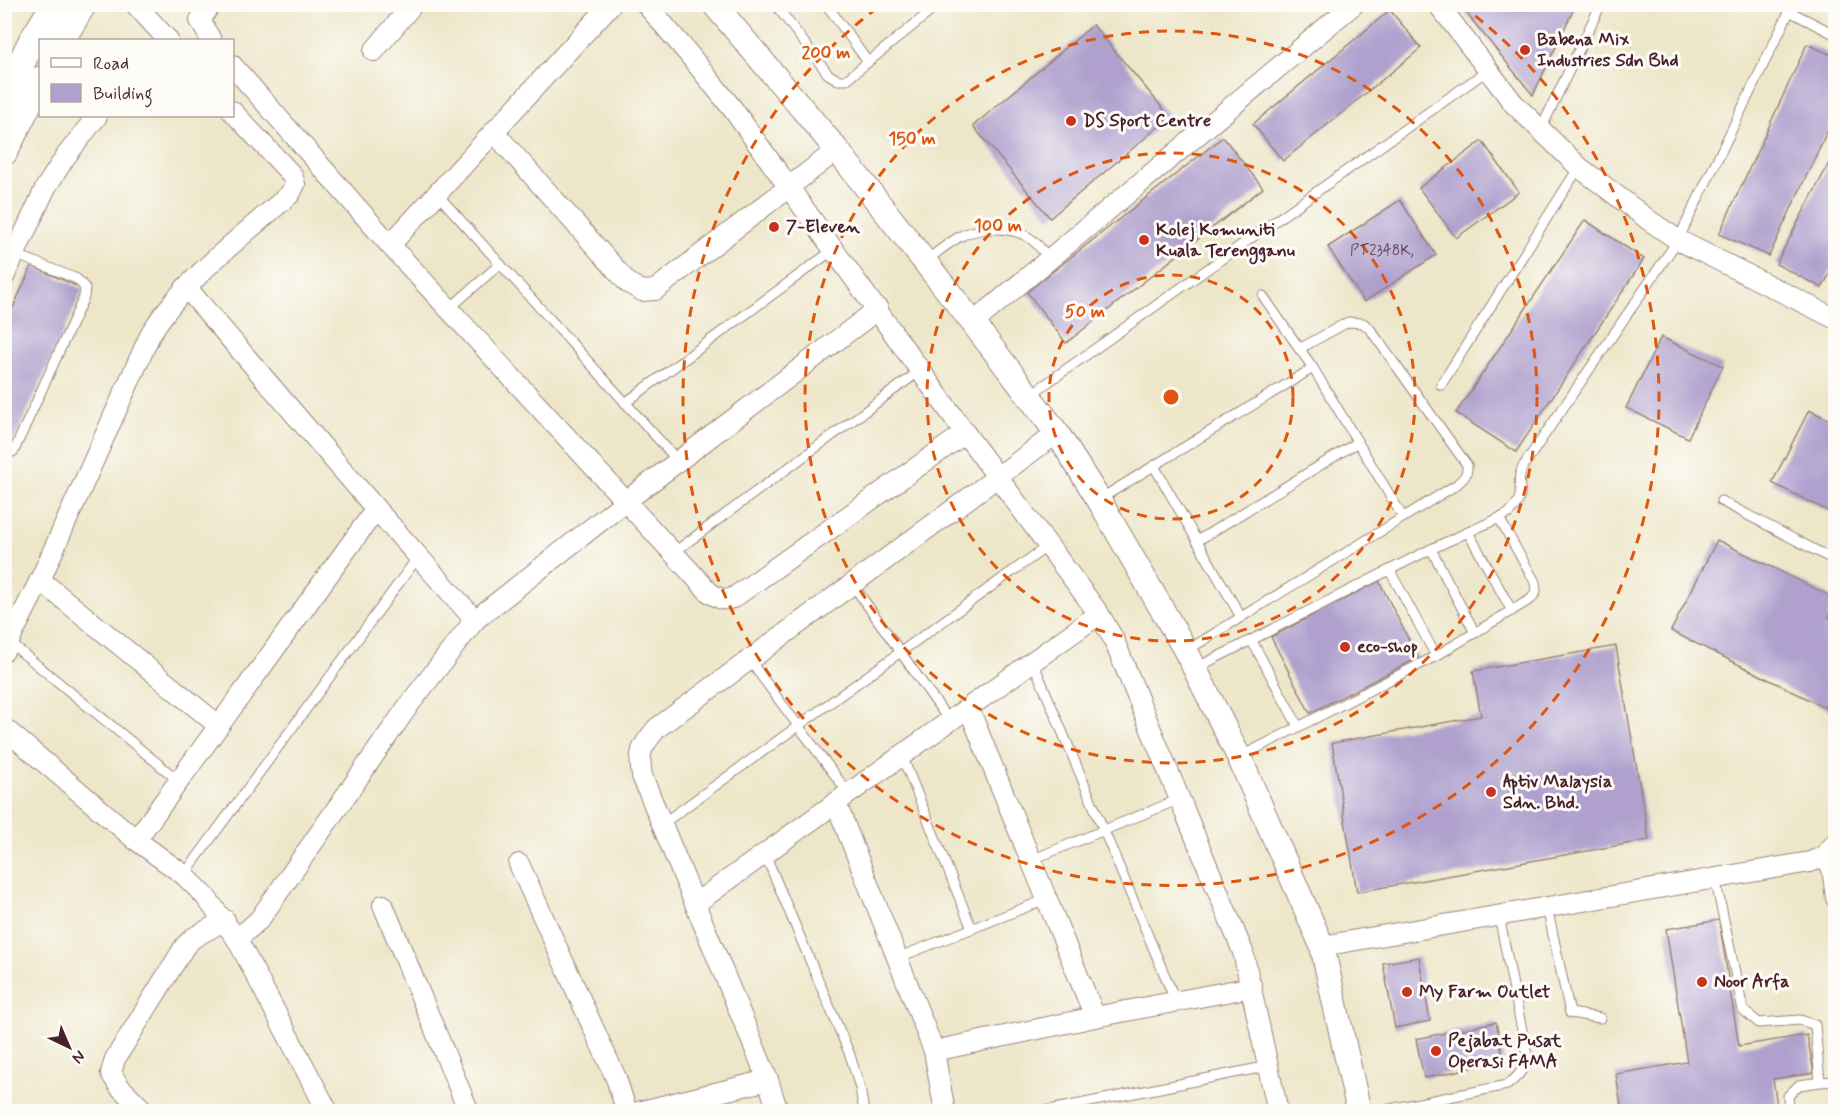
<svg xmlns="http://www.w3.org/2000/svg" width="1840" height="1116" font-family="Mynerve,sans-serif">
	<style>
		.building { fill: #afa0ce }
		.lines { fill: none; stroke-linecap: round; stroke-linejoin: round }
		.service-casing { stroke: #9c827a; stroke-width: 11 }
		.minor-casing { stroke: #9c827a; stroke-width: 22 }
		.tertiary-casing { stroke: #9c827a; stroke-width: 26 }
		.secondary-casing { stroke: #9c827a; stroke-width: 29 }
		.service { stroke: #fff; stroke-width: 9 }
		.minor { stroke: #fff; stroke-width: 20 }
		.tertiary { stroke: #fff; stroke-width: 24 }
		.secondary { stroke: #fff; stroke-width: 27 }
		.ring { fill: none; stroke: #e0560e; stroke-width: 3; stroke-dasharray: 10 8 }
		.poi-dot { fill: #c8321e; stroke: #fdfcf7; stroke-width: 2 }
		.labels { text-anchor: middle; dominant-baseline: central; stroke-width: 6; stroke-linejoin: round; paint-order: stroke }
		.number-label { font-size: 15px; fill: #633f54 }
		.poi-label { font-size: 18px; font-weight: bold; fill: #4a1f2b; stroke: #fdfcf7; text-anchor: start }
		.centre { fill: #e0560e; stroke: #fdfcf7; stroke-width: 3 }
		.ring-label { font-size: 18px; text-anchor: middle; font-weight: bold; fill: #e0560e; stroke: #fdfcf7; stroke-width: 6; stroke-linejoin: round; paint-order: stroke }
	</style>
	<rect width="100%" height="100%" fill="#fdfcf7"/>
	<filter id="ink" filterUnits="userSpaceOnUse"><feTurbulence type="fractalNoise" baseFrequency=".0167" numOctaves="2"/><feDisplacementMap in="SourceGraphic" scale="12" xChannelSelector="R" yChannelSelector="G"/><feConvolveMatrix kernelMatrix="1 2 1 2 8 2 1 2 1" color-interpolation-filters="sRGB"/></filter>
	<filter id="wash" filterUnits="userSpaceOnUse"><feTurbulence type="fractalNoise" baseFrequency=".008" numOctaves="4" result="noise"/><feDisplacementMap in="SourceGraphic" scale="24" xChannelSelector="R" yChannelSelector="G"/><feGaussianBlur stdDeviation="1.35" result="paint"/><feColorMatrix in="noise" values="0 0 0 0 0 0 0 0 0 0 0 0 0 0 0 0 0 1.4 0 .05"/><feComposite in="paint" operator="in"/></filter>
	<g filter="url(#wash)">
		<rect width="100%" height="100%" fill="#ede6c9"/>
		<g id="blocks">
			<g class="building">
				<path d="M 1459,4 L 1576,4 L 1533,95 Z"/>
				<path d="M 1390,10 L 1421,48 L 1283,161 L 1253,124 Z"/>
				<path d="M 1093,25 L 1170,117 L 1050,218 L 973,126 Z"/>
				<path d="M 1807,44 L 1836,57 L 1836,112 L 1769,256 L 1719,234 Z"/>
				<path d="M 1223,137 L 1263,188 L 1066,343 L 1027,292 Z"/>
				<path d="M 1482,141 L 1519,192 L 1456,238 L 1419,188 Z"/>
				<path d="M 1836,150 L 1836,262 L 1822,288 L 1776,264 Z"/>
				<path d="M 1400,200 L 1436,255 L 1364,302 L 1328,247 Z"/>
				<path d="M 1585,220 L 1644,259 L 1516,452 L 1456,413 Z"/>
				<path d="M 32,266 L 83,289 L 10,449 L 4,446 L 4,327 Z"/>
				<path d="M 1661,337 L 1723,366 L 1688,438 L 1626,408 Z"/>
				<path d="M 1809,410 L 1836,423 L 1836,515 L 1772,483 Z"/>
				<path d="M 1717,540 L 1836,599 L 1828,617 L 1836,621 L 1836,699 L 1830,710 L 1671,631 Z"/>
				<path d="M 1379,581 L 1418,658 L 1310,713 L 1271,637 Z"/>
				<path d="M 1616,646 L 1649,840 L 1357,892 L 1332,743 L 1481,716 L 1473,671 Z"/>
				<path d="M 1719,920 L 1739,1046 L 1807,1035 L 1814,1073 L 1773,1079 L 1778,1112 L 1622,1112 L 1616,1074 L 1687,1062 L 1666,929 Z"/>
				<path d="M 1419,957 L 1430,1021 L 1395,1028 L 1383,963 Z"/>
				<path d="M 1496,1022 L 1504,1061 L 1424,1078 L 1416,1039 Z"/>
			</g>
		</g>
	</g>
	<g filter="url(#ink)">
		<use href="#blocks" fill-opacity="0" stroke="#9c827a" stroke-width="1.5"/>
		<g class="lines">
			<defs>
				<g id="service">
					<path d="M 775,4 L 828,74 L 838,80 L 846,80 L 931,11"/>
					<path d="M 826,4 L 868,62"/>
					<path d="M 1789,11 L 1836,35"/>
					<path d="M 1540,131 L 1601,4"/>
					<path d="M 437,194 L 679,462"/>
					<path d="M 925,262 C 937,252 949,242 963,235 C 982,227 1013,226 1031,239 C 1038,244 1044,253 1050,259"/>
					<path d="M 1263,296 L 1313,368 L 1403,517"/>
					<path d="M 449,309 L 500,264"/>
					<path d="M 1441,385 L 1579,167"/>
					<path d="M 1030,395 L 1488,70"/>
					<path d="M 625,403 L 833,250"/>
					<path d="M 4,456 L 14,451 L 17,444 L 84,297 L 85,288 L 77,279 L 15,254"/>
					<path d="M 1154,466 L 1241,617"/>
					<path d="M 1100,499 L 1313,368"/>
					<path d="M 1721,501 L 1836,561"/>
					<path d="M 1468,532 L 1512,611"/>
					<path d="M 1197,541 L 1358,442"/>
					<path d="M 1431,549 L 1475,633"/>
					<path d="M 673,553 L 921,370"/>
					<path d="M 1390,571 L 1436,656"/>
					<path d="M 853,585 L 950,722"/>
					<path d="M 1252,641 L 1298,726"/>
					<path d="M 9,642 L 178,780"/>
					<path d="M 1186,651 L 1456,485 C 1463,479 1468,475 1467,465 L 1370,329 L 1363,323 L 1348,322 L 1299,349"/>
					<path d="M 750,661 L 849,794"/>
					<path d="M 1033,662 L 1176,1002"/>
					<path d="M 1194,669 L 1431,549 L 1508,514 C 1532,490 1511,489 1524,465 L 1678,240 L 1793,4"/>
					<path d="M 902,756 L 972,929"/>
					<path d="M 1240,757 L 1436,656 L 1531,599 L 1536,592 L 1535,582 L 1499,518"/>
					<path d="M 662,824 L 1049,545"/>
					<path d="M 765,854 L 850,1055 L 860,1088 L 864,1112"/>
					<path d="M 1031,860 L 1180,799"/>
					<path d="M 184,875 L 418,557"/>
					<path d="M 1715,878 L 1743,1010 L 1759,1023 L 1800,1020 L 1815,1025 L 1820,1082 L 1836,1081"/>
					<path d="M 1547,907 L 1570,1013 L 1600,1018"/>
					<path d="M 897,958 L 1047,899"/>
					<path d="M 1040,1112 L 1269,1066"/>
					<path d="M 1376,1112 L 1507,1085 C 1518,1077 1525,1069 1527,1055 L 1499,916"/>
					<path d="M 1789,1112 L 1788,1096 L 1799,1085 L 1820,1082"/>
				</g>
				<g id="minor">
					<path d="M 135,4 L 168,40"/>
					<path d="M 211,4 L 200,20 L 211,40"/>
					<path d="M 646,4 L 687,52 L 732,108 L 965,433 L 1099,614 L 1113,638 L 1243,952 L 1278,1112"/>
					<path d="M 1438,4 L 1514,104 L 1579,167 L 1650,221 L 1678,240 L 1836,319"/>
					<path d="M 374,51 L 413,4"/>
					<path d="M 232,65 L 390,245 L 709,592 C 718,598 723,601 733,598 L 965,433"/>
					<path d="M 494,132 L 628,283 L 642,291 L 655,290 L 837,150"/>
					<path d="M 390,245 L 611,4"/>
					<path d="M 4,277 L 46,187 L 66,156 L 97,116"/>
					<path d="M 186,287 L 376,509 L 475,620 L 411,702 L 259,920 L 237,939"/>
					<path d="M 973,323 L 1354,4"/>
					<path d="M 475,620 L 626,501 L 878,309"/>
					<path d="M 4,651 L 40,580"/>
					<path d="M 969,709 L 1095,1017"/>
					<path d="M 218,725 L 40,580 L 151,333 C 183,280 244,235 290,194 L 295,184 L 292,175 L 232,111"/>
					<path d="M 4,728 L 136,840 L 184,875 L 205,896 L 237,939 L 328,1112"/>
					<path d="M 836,803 L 934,1051 L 945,1112"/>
					<path d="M 136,840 L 376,509"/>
					<path d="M 1825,856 L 1832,868 L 1836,898"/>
					<path d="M 519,864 L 616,1078 L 627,1112"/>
					<path d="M 696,903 L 1099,614"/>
					<path d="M 383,905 L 469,1112"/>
					<path d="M 1322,946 L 1810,862 L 1825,856 L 1836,842"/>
					<path d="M 934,1051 L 1095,1017 L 1252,987"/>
					<path d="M 145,1112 L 119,1086 L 111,1073 L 115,1059 L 185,946 L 193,938 L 225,920"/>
					<path d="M 638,1112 L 768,1080"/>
					<path d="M 778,1112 L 768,1080 L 642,776 C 638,752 641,747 657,728 L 1057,433"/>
				</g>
				<path id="tertiary" d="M 714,4 L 837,150 L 973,323 L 1057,433 L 1099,500 L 1186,651 L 1239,757 L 1322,946 L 1359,1112"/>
				<g id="secondary">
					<path d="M 61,40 L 83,4"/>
					<path d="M 4,98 L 31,43 L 55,4"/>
					<path d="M 4,152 L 40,80"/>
				</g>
			</defs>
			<use href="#service" class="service-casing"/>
			<use href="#minor" class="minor-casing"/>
			<use href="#tertiary" class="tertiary-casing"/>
			<use href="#secondary" class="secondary-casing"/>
			<use href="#service" class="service"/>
			<use href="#minor" class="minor"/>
			<use href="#tertiary" class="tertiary"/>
			<use href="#secondary" class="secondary"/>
		</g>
	</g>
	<g class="ring">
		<circle cx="1171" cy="397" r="122"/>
		<circle cx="1171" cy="397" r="244"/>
		<circle cx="1171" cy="397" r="366"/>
		<path d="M1461 5A488 488 0 1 1 881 5"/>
	</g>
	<g class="poi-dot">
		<circle cx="1525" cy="50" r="6"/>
		<circle cx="1071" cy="121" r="6"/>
		<circle cx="774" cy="227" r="6"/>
		<circle cx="1144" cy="240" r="6"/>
		<circle cx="1345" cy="647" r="6"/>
		<circle cx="1491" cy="792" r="6"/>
		<circle cx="1702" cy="982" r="6"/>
		<circle cx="1407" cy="992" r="6"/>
		<circle cx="1436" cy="1051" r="6"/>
	</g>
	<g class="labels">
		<g class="number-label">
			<text x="1382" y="251">PT2348K,</text>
		</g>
		<g class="poi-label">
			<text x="1537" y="40">Babena Mix<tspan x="1537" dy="21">Industries Sdn Bhd</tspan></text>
			<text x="1083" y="121">DS Sport Centre</text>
			<text x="786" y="227">7-Eleven</text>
			<text x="1156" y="230">Kolej Komuniti<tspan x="1156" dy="21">Kuala Terengganu</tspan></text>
			<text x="1357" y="647">eco-shop</text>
			<text x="1503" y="782">Aptiv Malaysia<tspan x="1503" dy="21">Sdn. Bhd.</tspan></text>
			<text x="1714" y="982">Noor Arfa</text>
			<text x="1419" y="992">My Farm Outlet</text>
			<text x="1448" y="1041">Pejabat Pusat<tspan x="1448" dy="21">Operasi FAMA</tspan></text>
		</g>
	</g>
	<circle cx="1171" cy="397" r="9" class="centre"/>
	<g class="ring-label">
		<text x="826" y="58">200 m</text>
		<text x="912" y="144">150 m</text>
		<text x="998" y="231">100 m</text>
		<text x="1085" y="317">50 m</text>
	</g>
	<rect width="1840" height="1116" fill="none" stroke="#fdfcf7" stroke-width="24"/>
	<rect x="39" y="39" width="195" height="78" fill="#fdfcf7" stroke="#b5a4a5" stroke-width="1.5"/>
	<rect x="51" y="58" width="30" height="9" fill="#ffffff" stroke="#b5a4a5" stroke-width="1.5"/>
	<text x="93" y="69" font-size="18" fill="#4a1f2b">Road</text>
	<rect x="51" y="84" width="30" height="18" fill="#afa0ce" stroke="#b5a4a5" stroke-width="1.5"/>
	<text x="93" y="99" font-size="18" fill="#4a1f2b">Building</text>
	<g transform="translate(69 1047) rotate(136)" stroke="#fdfcf7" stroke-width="4.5" paint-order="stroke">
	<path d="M0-4.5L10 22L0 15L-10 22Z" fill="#4a1f2b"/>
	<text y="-9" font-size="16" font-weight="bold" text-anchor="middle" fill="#4a1f2b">N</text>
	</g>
</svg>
